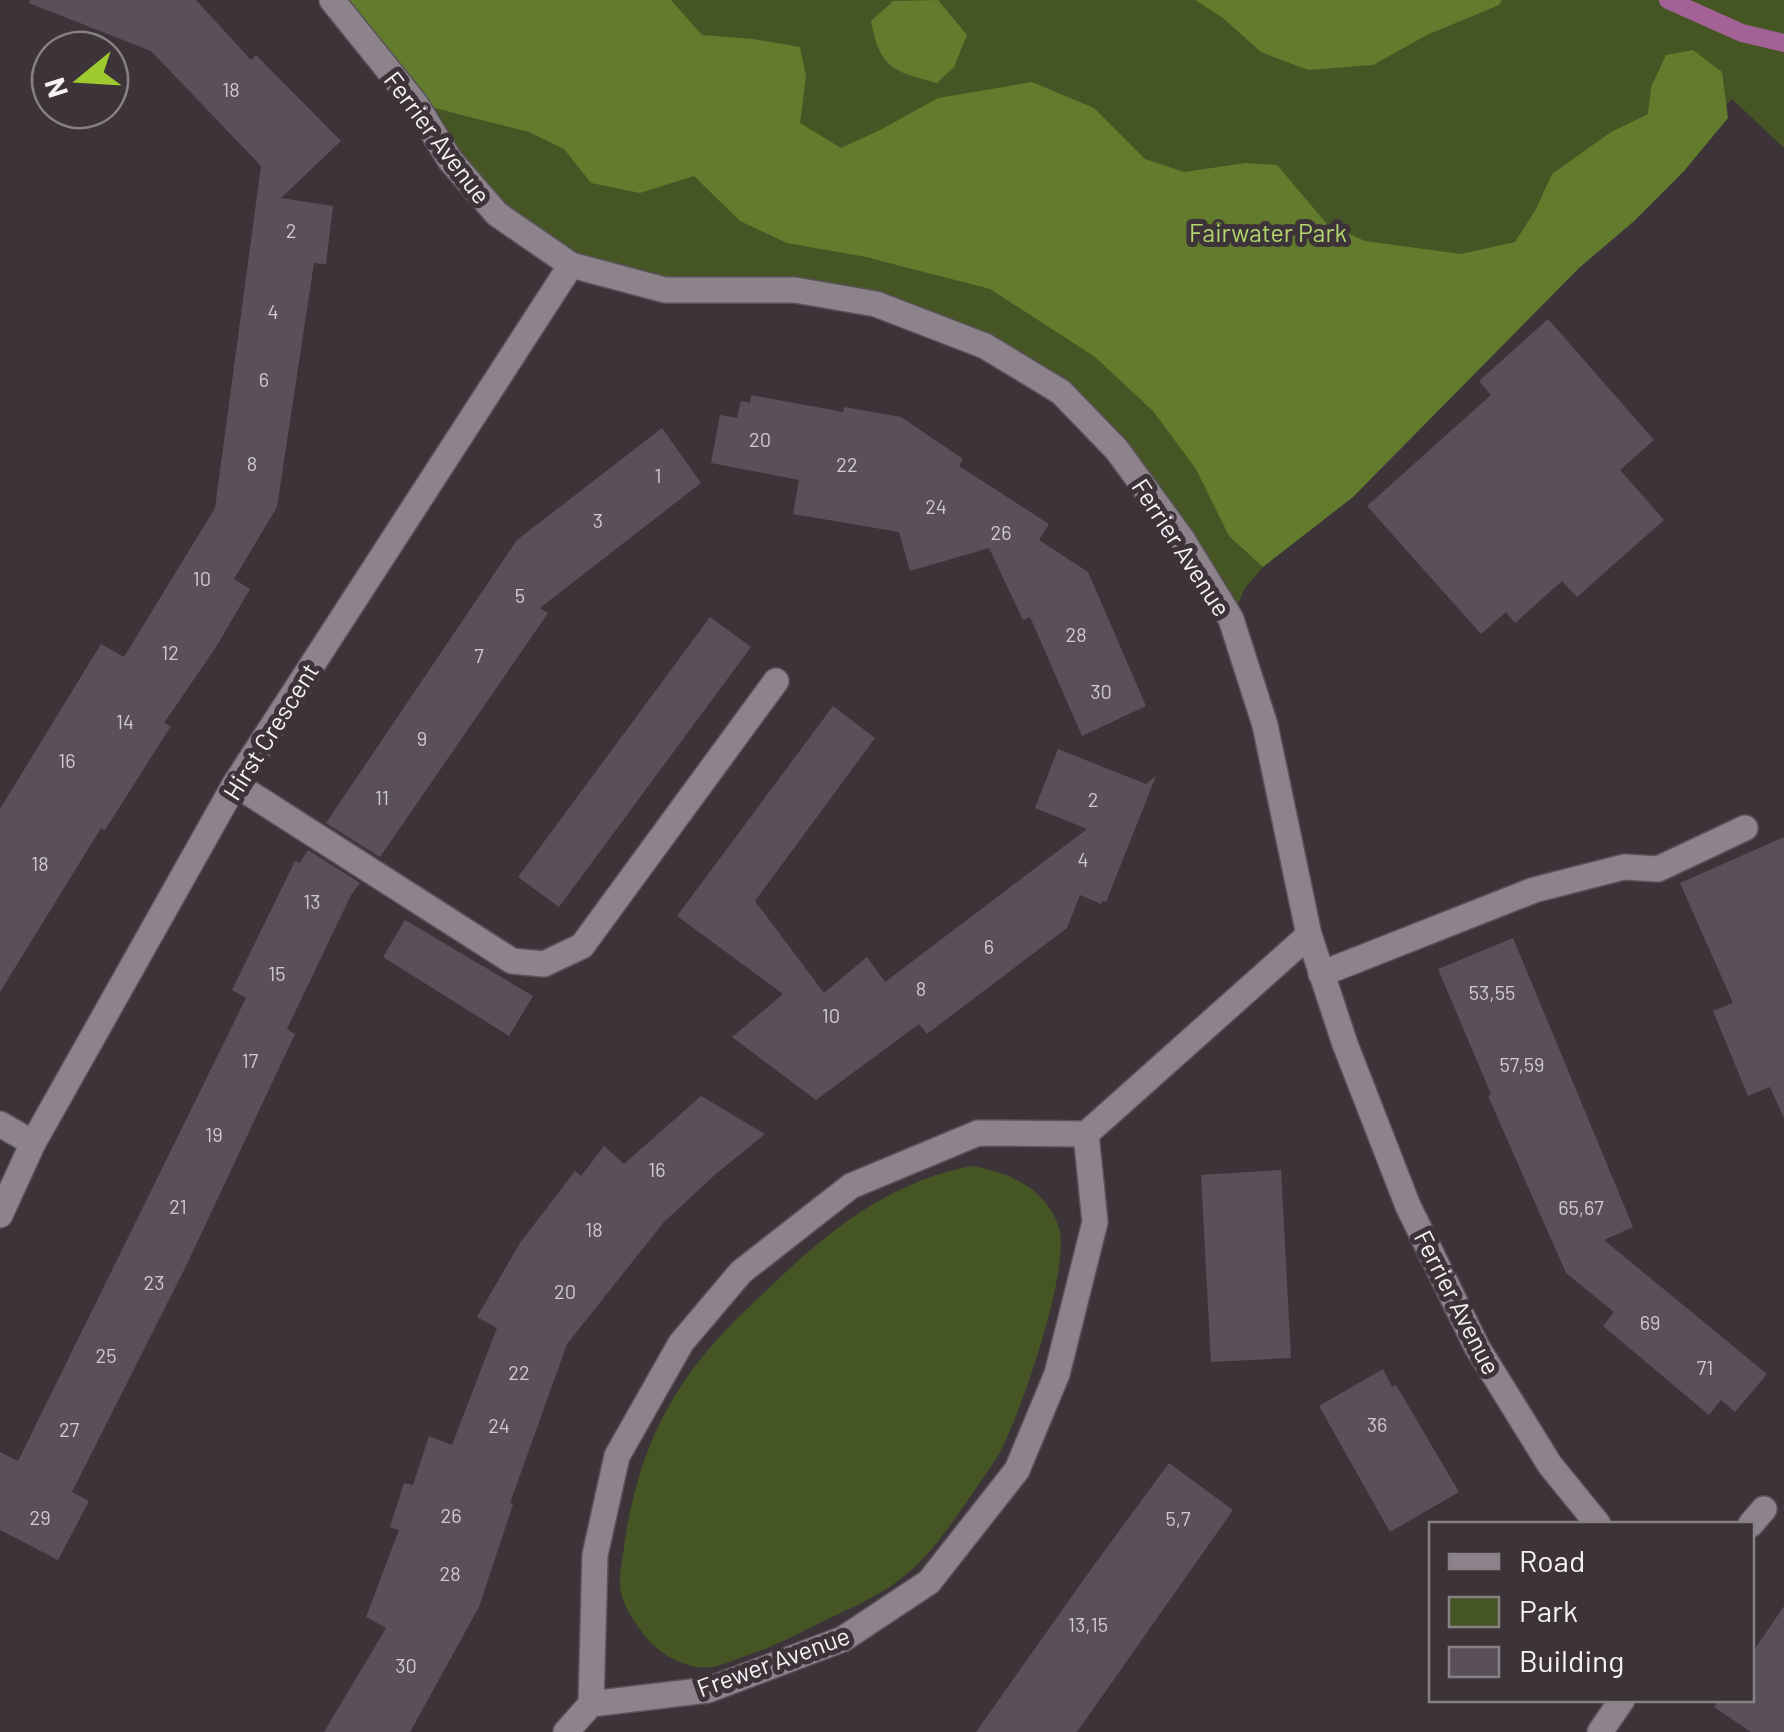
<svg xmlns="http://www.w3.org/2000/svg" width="1784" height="1732" font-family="Barlow,sans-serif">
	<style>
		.green { fill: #455524 }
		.forest { fill: #627b2d }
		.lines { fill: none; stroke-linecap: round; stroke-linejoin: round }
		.stream { stroke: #a26295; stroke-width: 18 }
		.building { fill: #5a5158 }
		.lane-casing { stroke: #5a5359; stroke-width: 28 }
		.street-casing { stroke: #5a5359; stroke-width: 28 }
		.lane { stroke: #8d838b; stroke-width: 25 }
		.street { stroke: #8d838b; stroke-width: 25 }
		.labels { text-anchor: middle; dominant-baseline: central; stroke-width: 10; stroke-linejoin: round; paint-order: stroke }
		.number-label { font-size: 20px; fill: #d0c9ce }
		.street-label { font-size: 25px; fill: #f7f1f6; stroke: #3d343a }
		.park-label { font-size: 25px; fill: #b3d66d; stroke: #3d343a }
	</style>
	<rect width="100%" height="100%" fill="#3d343a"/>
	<g class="green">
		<path d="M 366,0 L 1784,0 L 1784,148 L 1732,99 L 1298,526 L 1245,588 L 1231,619 L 1061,392 L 876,304 L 665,290 L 571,265 L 497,214 L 415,103 L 451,112 Z"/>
		<path d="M 972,1166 C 1009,1172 1047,1189 1059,1228 C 1071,1268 1021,1413 1000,1452 C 993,1465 983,1477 975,1490 C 953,1521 933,1553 903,1577 C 880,1596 850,1608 824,1621 C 799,1633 774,1647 748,1655 C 736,1659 724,1665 712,1667 C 689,1671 660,1655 646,1637 C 634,1622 621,1604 620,1584 C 619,1574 622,1563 623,1554 C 630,1498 645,1445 674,1397 C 699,1355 733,1321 768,1289 C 826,1233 889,1181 972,1166 Z"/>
	</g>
	<g class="forest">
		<path d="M 332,0 L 671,0 L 702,35 L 753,39 L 800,47 L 806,76 L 800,123 L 841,148 L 882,129 L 938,98 L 1032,82 L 1094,108 L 1145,159 L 1184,172 L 1246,163 L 1277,165 L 1327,224 L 1365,241 L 1461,254 L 1515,242 L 1536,209 L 1552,174 L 1611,132 L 1648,114 L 1651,87 L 1666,55 L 1693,50 L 1722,72 L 1728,118 L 1684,171 L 1633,222 L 1579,268 L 1353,497 L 1263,567 L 1229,536 L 1196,469 L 1153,411 L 1095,357 L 990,289 L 866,257 L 787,243 L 740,221 L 694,176 L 640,193 L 591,183 L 564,149 L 529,132 L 415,103 Z"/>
		<path d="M 938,0 L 967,35 L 954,67 L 937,83 C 893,71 880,69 871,21 L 893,1 Z"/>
		<path d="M 1195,0 L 1502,0 L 1499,5 L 1427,35 L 1373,65 L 1308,70 L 1261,52 L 1223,18 Z"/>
	</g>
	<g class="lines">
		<path class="stream" d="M 1668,0 L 1742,33 L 1784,43"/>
	</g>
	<g class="building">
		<path d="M 30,0 L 196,0 L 251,60 L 256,55 L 341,141 L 281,198 L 333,206 L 326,264 L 314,263 L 277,507 L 234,579 L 250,589 L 216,647 L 164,723 L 171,726 L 105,830 L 101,828 L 0,992 L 0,809 L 101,644 L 124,657 L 215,508 L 261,166 L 151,51 L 29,3 Z"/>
		<path d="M 1548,319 L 1654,440 L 1620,470 L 1664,520 L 1577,597 L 1562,581 L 1515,623 L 1506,612 L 1481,634 L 1367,506 L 1491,395 L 1479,381 Z"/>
		<path d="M 751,395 L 843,412 L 844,407 L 901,417 L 963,459 L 959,466 L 1049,524 L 1039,540 L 1088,572 L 1146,706 L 1082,736 L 1030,617 L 1023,620 L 989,548 L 910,571 L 899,532 L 793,514 L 799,480 L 711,463 L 720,415 L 737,418 L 741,401 L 750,403 Z"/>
		<path d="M 662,428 L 701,483 L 540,608 L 548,613 L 380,857 L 326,823 L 517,540 Z"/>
		<path d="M 710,617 L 751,647 L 559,907 L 518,877 Z"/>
		<path d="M 833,706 L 875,738 L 755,901 L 824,993 L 867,957 L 885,982 L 1087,829 L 1035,808 L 1058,749 L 1146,784 L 1156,776 L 1106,902 L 1103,901 L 1101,904 L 1080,895 L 1067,928 L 927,1034 L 919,1024 L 816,1100 L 732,1037 L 783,994 L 677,916 Z"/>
		<path d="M 1784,837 L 1784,1118 L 1770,1087 L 1748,1096 L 1713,1011 L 1733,1003 L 1680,883 Z"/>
		<path d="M 308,850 L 360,883 L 351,895 L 287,1029 L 295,1034 L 187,1264 L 72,1492 L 89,1501 L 58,1560 L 0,1530 L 0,1452 L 18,1461 L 246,998 L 232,990 L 295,861 L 300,863 Z"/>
		<path d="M 405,920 L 533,996 L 509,1036 L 383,957 Z"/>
		<path d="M 1513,938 L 1633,1227 L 1604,1240 L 1767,1374 L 1735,1412 L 1721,1400 L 1709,1415 L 1603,1326 L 1614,1312 L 1566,1273 L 1488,1096 L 1491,1094 L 1438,969 Z"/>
		<path d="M 701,1096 L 765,1134 L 717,1173 L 664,1222 L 567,1344 L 510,1503 L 513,1504 L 479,1607 L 410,1732 L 324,1732 L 386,1628 L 366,1617 L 399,1530 L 390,1527 L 404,1483 L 413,1485 L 429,1436 L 452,1445 L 497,1328 L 477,1317 L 520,1243 L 575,1171 L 581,1176 L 604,1146 L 624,1164 Z"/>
		<path d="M 1281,1170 L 1291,1358 L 1211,1362 L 1201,1175 Z"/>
		<path d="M 1383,1369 L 1392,1387 L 1396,1385 L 1459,1492 L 1390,1532 L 1319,1406 Z"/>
		<path d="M 1169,1463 L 1233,1510 L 1077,1732 L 976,1732 L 1089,1572 Z"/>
		<path d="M 1784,1606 L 1784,1732 L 1751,1732 L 1714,1707 L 1719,1700 L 1752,1700 L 1752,1653 Z"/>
	</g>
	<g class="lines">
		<defs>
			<g id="lane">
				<path d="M 235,784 L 512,961 L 544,964 L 582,946 L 776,681"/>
				<path d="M 1321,974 L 1534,890 L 1624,867 L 1658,869 L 1745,828"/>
			</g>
			<g id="street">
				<path d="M 332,0 L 415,103 L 450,160 L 497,214 L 571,265 L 665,290 L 795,290 L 876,304 L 985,346 L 1061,392 L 1117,450 L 1182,539 L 1231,619 L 1265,725 L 1309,935 L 1345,1044 L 1408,1206 L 1477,1347 L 1550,1465 L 1598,1524"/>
				<path d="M 0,1124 L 33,1143"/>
				<path d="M 0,1215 L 33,1143 L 235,784 L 571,265"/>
				<path d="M 1751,1524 L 1764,1509"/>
				<path d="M 591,1704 L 595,1555 L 617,1456 L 681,1343 L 741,1272 L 851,1186 L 978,1133 L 1086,1134 L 1309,935"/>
				<path d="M 566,1732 L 591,1704 L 708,1690 L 843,1639 L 929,1582 L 1017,1470 L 1057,1374 L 1095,1222 L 1086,1134"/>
				<path d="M 1600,1732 L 1622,1700"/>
			</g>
		</defs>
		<use href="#lane" class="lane-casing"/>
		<use href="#street" class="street-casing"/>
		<use href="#lane" class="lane"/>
		<use href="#street" class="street"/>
	</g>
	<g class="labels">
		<g class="number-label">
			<text x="231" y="89">18</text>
			<text x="291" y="230">2</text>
			<text x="273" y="311">4</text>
			<text x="264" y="379">6</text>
			<text x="760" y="439">20</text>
			<text x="252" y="463">8</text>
			<text x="847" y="464">22</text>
			<text x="658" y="475">1</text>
			<text x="936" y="506">24</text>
			<text x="598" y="520">3</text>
			<text x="1001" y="532">26</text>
			<text x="202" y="578">10</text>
			<text x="520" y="595">5</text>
			<text x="1076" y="634">28</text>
			<text x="170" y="652">12</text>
			<text x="479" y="655">7</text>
			<text x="1101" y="691">30</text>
			<text x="125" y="721">14</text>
			<text x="422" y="738">9</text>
			<text x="67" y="760">16</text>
			<text x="382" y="797">11</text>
			<text x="1093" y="799">2</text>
			<text x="1083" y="859">4</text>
			<text x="40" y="863">18</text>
			<text x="312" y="901">13</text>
			<text x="989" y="946">6</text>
			<text x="277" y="973">15</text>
			<text x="921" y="988">8</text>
			<text x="1492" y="992">53,55</text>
			<text x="831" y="1015">10</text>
			<text x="250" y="1060">17</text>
			<text x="1522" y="1064">57,59</text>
			<text x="214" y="1134">19</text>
			<text x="657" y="1169">16</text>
			<text x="178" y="1206">21</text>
			<text x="1581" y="1207">65,67</text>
			<text x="594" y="1229">18</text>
			<text x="154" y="1282">23</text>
			<text x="565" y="1291">20</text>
			<text x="1650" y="1322">69</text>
			<text x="106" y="1355">25</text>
			<text x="1705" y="1367">71</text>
			<text x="519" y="1372">22</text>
			<text x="1377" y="1424">36</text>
			<text x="499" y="1425">24</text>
			<text x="69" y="1429">27</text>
			<text x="451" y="1515">26</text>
			<text x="40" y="1517">29</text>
			<text x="1178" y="1518">5,7</text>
			<text x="450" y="1573">28</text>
			<text x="1088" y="1624">13,15</text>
			<text x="406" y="1665">30</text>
		</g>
		<g class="street-label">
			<text transform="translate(438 137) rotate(53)">Ferrier Avenue</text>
			<text transform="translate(1182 547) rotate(57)">Ferrier Avenue</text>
			<text transform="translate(270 731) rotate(-58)">Hirst Crescent</text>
			<text transform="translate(1458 1302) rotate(63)">Ferrier Avenue</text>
			<text transform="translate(773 1661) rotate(-20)">Frewer Avenue</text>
		</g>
		<g class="park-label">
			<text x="1268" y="232">Fairwater Park</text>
		</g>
	</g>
	<rect x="1429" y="1522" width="325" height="180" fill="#3d343a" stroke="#878085" stroke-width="2.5"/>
	<rect x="1449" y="1554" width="50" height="15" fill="#8d838b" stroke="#878085" stroke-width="2.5"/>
	<text x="1519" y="1572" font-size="30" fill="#f7f1f6">Road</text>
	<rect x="1449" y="1597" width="50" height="30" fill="#455524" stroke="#878085" stroke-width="2.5"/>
	<text x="1519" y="1622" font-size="30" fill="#f7f1f6">Park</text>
	<rect x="1449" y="1647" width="50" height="30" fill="#5a5158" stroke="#878085" stroke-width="2.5"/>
	<text x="1519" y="1672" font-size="30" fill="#f7f1f6">Building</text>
	<g transform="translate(80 80) rotate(252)"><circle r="48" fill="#3d343a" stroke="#878085" stroke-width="2.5"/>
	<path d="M0-8L18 38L0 25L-18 38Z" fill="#9eca2e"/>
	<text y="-15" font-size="28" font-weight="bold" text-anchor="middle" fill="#f7f1f6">N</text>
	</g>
</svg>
